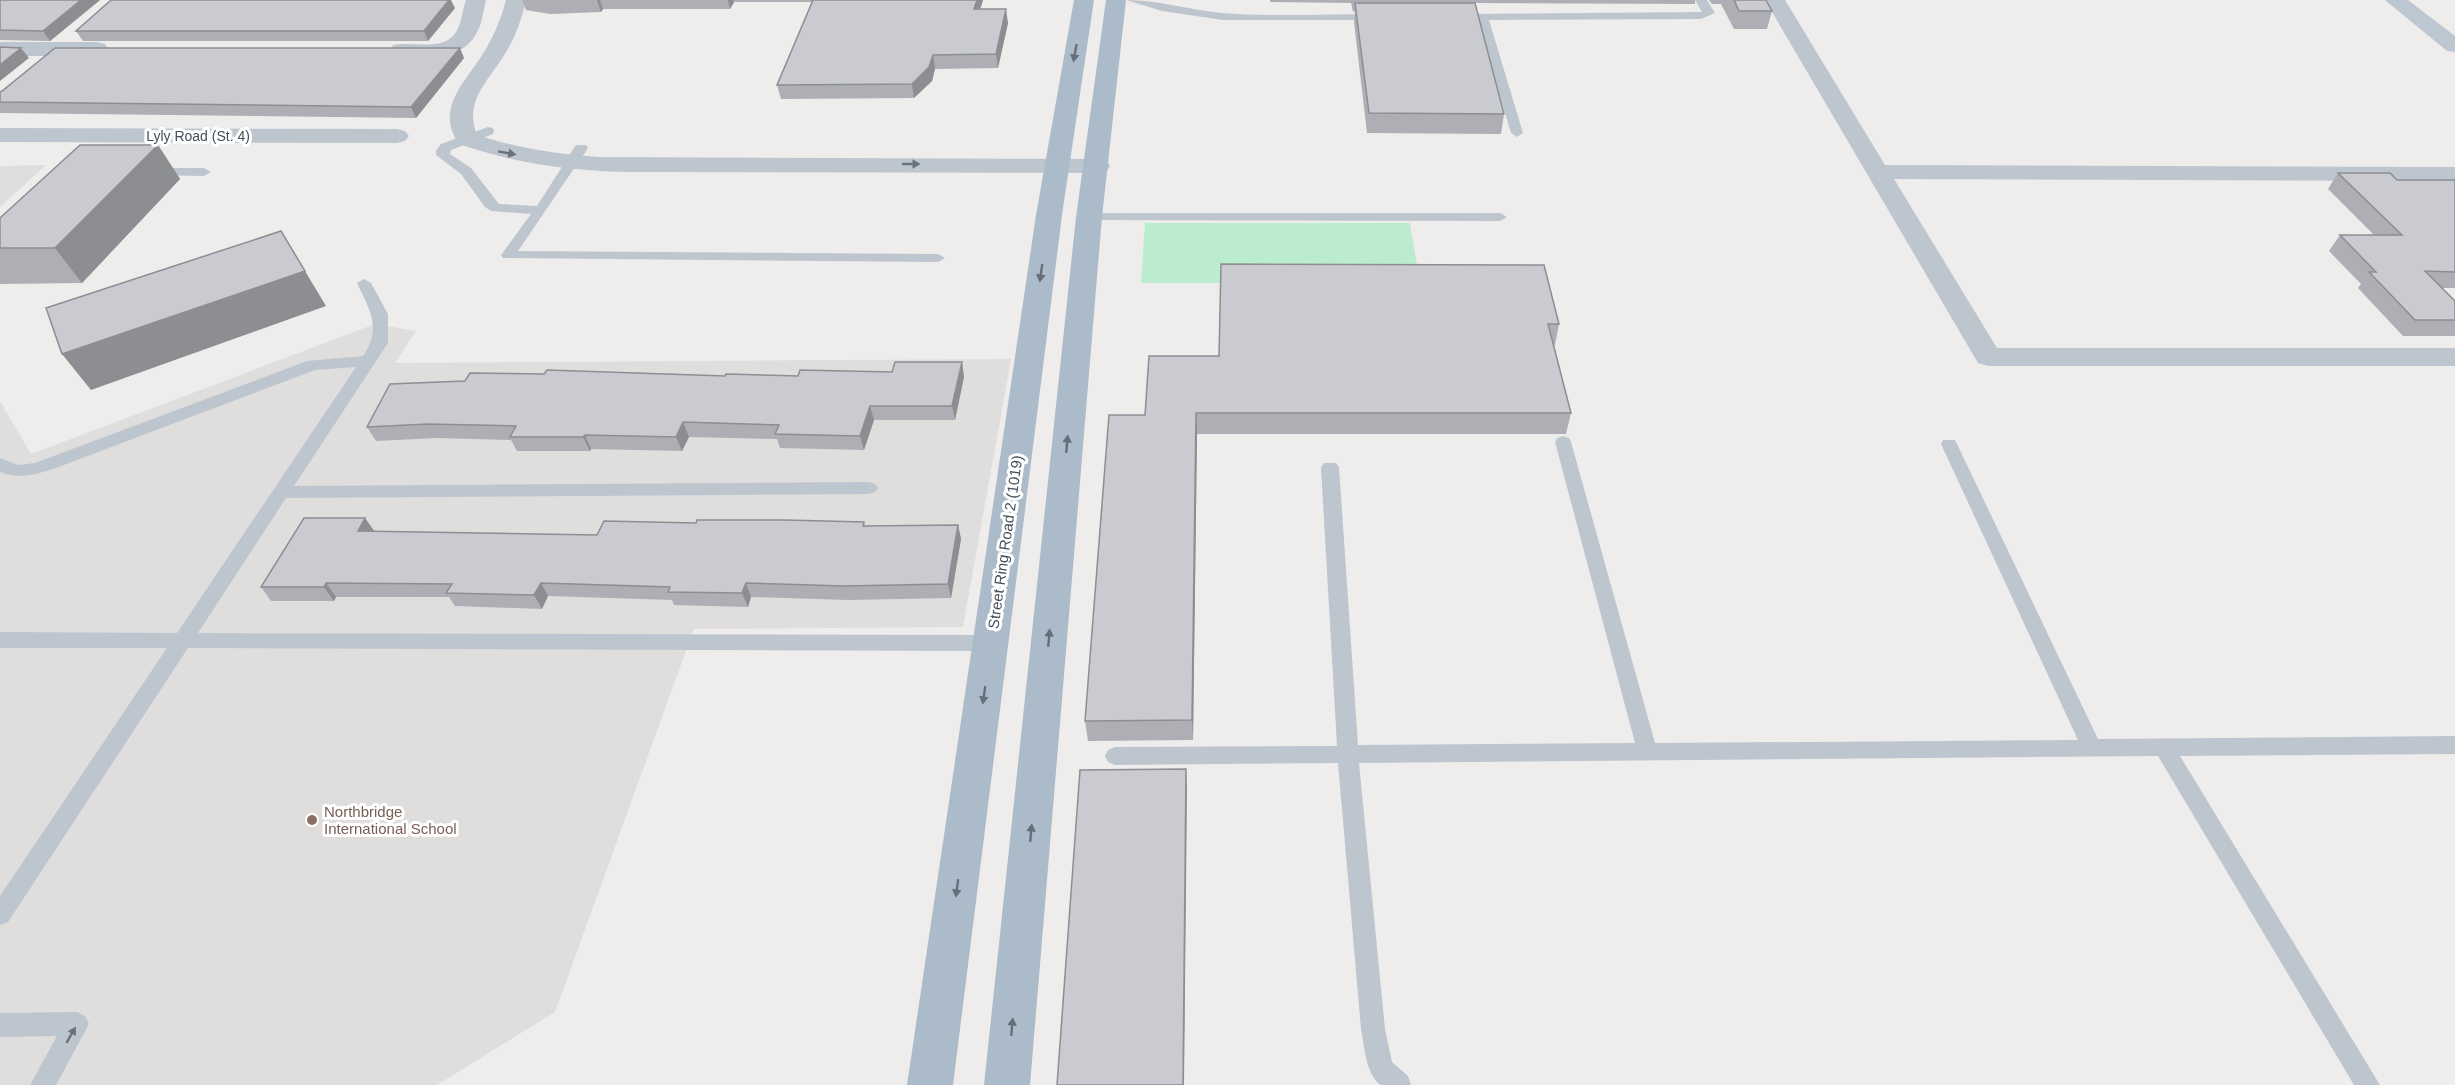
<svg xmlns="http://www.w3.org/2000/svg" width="2455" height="1085" font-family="Helvetica,sans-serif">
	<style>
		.education { fill: #e0dddd }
		.green { fill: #bbeccf }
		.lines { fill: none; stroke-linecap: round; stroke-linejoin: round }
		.lane { fill: #bdc6ce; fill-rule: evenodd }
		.street { fill: #bdc6ce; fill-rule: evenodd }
		.secondary { fill: #bdc7d2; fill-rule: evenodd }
		.primary { fill: #acbbca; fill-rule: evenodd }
		.wall { fill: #adafb4 }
		.shaded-wall { fill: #8d8e92 }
		.building { fill: #c9cbd1; stroke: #8d8e92; stroke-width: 1.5 }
		.oneway { fill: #646f7a }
		.oneway2 { fill: #69737b }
		.education-dot { fill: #8d6e63; stroke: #fff; stroke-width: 2 }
		.labels { text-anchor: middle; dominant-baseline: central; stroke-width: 6; stroke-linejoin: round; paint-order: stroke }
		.far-street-label { font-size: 14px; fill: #454f58; stroke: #fff }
		.street-label { font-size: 15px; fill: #454f58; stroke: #fff }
		.education-label { font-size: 15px; fill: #785e54; stroke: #fff; text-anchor: start }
	</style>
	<rect width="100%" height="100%" fill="#efecec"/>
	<g class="education">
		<path d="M 46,165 L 0,207 L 0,166 Z"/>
		<path d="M 375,324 L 416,331 L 395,363 L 1011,359 L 963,627 L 694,629 L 555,1012 L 437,1085 L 0,1085 L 0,401 L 31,454 Z"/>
	</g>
	<path class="green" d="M 1145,223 L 1410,223 L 1420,283 L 1141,283 Z"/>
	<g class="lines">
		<g class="lane">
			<path d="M 1126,0 C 1158,0 1190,10 1222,13 C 1274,17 1326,14 1378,14 L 1384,17 L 1378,20 L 1223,20 L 1162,11 Z"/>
			<path d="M 1695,0 L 1707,0 L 1715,13 L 1701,19 L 1489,20 L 1523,133 L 1517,137 L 1511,133 L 1477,20 L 1456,20 L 1450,17 L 1456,14 L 1702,12 Z"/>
			<path d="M 488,127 L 493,128 L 494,131 L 493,134 L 451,150 L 450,154 L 471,168 L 499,204 L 537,206 L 576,145 L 586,145 L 588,148 L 518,251 L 938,254 L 945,258 L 938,262 L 503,258 L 501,255 L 531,214 L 491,211 L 485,207 L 461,174 L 436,155 L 436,150 L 441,144 Z"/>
			<path d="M 153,168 L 204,168 L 211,172 L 204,176 L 148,175 L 146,172 Z"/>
			<path d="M 1089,213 L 1500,213 L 1507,217 L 1500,221 L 1084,220 L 1082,217 Z"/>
			<path d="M 364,279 L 371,283 L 388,314 L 388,343 L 294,486 L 869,482 L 875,484 L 878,488 L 875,492 L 869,494 L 286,498 L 198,633 L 991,635 L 998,638 L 1001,643 L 998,648 L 991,651 L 188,648 L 8,922 L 0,925 L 0,896 L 167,648 L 0,648 L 0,632 L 177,633 L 356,367 L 315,370 L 56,468 C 36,474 20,480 0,472 L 0,458 L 18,465 L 35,463 L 307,361 L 363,356 C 382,329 370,310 357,283 Z"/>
			<path d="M 1563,436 L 1569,438 L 1571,442 L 1655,743 L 2078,740 L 1941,444 L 1943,440 L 1955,440 L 1957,444 L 2098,739 L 2455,736 L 2455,754 L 2180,756 L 2380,1085 L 2354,1085 L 2158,756 L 1359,763 L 1385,1029 L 1392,1062 L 1408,1076 L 1411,1085 L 1380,1085 C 1365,1071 1365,1049 1361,1029 L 1338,763 L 1115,765 L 1108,762 L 1105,756 L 1108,750 L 1115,747 L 1337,746 L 1321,467 L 1324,463 L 1336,463 L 1339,467 L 1358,745 L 1635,743 L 1555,442 L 1557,438 Z"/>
			<path d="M 77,1012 L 85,1016 L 89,1024 L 56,1085 L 30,1085 L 57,1036 L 0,1037 L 0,1013 Z"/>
		</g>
		<g class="street">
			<path d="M 466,0 L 486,0 C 483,12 482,25 475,36 C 460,61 419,61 393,55 L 390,50 L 393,45 C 412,41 444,52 456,32 C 462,23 462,10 466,0 Z"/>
			<path d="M 506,0 L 526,0 C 522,18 516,36 506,52 C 490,80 463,100 477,135 C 517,148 556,154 598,157 L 1098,159 L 1107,161 L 1110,166 L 1107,171 L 1098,173 L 633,172 C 572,171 516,164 459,144 C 434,108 466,82 484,52 C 494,36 501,19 506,0 Z"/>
			<path d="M 1765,0 L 1785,0 L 1885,165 L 2455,167 L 2455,181 L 1894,179 L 1997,348 L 2455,348 L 2455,366 L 1988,366 L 1978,363 Z"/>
			<path d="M 0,42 L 97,42 L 105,44 L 108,49 L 105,54 L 97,56 L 0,56 Z"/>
			<path d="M 0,128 L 397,129 L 405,131 L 409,136 L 405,141 L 397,143 L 0,142 Z"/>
		</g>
		<path class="secondary" d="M 2385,0 L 2408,0 L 2455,36 L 2455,52 L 2447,51 Z"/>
		<g class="primary">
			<path d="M 1074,0 L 1094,0 L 1062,215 L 953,1085 L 907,1085 L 1036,215 Z"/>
			<path d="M 1106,0 L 1126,0 L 1102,217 L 1030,1085 L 984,1085 L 1076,217 Z"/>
		</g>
	</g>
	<g class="wall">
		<path d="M 0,0 L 100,0 L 50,41 L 0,40 Z"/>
		<path d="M 522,0 L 983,0 L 980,9 L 1008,23 L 998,68 L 935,69 L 932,81 L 914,98 L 781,99 L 777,85 L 812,2 L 734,2 L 730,9 L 603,9 L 601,12 L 550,14 L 526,10 Z"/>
		<path d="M 1270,0 L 1695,0 L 1695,4 L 1471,3 L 1504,114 L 1501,134 L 1367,133 L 1354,22 L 1355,11 L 1353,12 L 1351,3 L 1270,2 Z"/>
		<path d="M 1709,0 L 1766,0 L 1772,11 L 1767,29 L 1734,29 L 1721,4 L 1712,4 Z"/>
		<path d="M 455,8 L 428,41 L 83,41 L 76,31 Z"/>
		<path d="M 464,58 L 416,118 L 0,113 L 0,92 Z"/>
		<path d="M 158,145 L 180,179 L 82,283 L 0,284 L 0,218 Z"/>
		<path d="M 2338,173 L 2397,180 L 2455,180 L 2455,288 L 2442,288 L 2455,320 L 2455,336 L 2403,336 L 2358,288 L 2361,284 L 2329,251 L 2340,235 L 2374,235 L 2328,189 Z"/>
		<path d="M 1221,264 L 1559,324 L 1555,345 L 1554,345 L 1571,413 L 1566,434 L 1197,434 L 1193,740 L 1088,741 L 1085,721 L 1145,415 L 1219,356 Z"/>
		<path d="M 962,362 L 964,377 L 955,420 L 874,420 L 864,450 L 780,448 L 777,439 L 689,437 L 682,451 L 591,449 L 590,451 L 517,451 L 511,440 L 437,438 L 376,441 L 367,427 L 725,376 L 798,376 L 892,372 Z"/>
		<path d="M 864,522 L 865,526 L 958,525 L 961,539 L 951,598 L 848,600 L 751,597 L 748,607 L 674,605 L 672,600 L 548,596 L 542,609 L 455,606 L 449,597 L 336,597 L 334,601 L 271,601 L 261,587 L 374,531 L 597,535 L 696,523 Z"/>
	</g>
	<g class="shaded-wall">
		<path d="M 81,0 L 100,0 L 50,41 L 43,31 Z"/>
		<path d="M 449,0 L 451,0 L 455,8 L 428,41 L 424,31 Z"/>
		<path d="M 597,0 L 600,0 L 603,9 L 601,12 Z"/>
		<path d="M 728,0 L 733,0 L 734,2 L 730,9 Z"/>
		<path d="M 977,0 L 983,0 L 976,23 L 974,9 Z"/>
		<path d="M 1006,9 L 1008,23 L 998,68 L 996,54 Z"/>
		<path d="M 21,48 L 29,58 L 0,81 L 0,65 Z"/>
		<path d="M 460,48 L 464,58 L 416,118 L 411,107 Z"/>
		<path d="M 933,55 L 935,69 L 932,81 L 914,98 L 912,84 Z"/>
		<path d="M 158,145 L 180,179 L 82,283 L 55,248 Z"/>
		<path d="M 281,231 L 326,306 L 91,390 L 62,354 Z"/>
		<path d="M 962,362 L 964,377 L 955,420 L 952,406 Z"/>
		<path d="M 870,406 L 874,420 L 864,450 L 860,436 Z"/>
		<path d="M 1196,413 L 1197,434 L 1193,740 L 1192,720 Z"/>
		<path d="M 683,422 L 689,437 L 682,451 L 676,437 Z"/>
		<path d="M 585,435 L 591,449 L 590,451 L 583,437 Z"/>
		<path d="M 365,518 L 375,532 L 358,531 Z"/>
		<path d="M 958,525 L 961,539 L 951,598 L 948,584 Z"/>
		<path d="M 326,583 L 336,597 L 334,601 L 324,587 Z"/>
		<path d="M 541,583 L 548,596 L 542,609 L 534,595 Z"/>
		<path d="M 746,583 L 751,597 L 748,607 L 742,593 Z"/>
		<path d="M 1186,769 L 1187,789 L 1184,1085 L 1183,1085 Z"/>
	</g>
	<g class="building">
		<path d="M 0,0 L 81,0 L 43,31 L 0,30 Z"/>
		<path d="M 111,0 L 449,0 L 424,31 L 76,31 Z"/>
		<path d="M 813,0 L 977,0 L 974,9 L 1006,9 L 996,54 L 933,55 L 929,67 L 912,84 L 777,85 Z"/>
		<path d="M 1734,0 L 1766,0 L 1772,11 L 1739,11 Z"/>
		<path d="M 1355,3 L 1475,3 L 1504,114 L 1369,113 Z"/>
		<path d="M 0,47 L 21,48 L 0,65 Z"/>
		<path d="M 55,48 L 460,48 L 411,107 L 0,102 L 0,92 L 2,91 Z"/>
		<path d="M 80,145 L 158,145 L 55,248 L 0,248 L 0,218 Z"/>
		<path d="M 2338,173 L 2390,173 L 2397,180 L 2455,180 L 2455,272 L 2425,271 L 2455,301 L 2455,320 L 2415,320 L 2369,272 L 2376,272 L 2340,235 L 2402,235 Z"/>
		<path d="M 281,231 L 305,271 L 62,354 L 46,308 Z"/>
		<path d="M 1221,264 L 1544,265 L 1559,324 L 1548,324 L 1571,413 L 1196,413 L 1192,720 L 1085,721 L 1109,415 L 1145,415 L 1149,356 L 1219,356 Z"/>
		<path d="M 895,362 L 962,362 L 952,406 L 870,406 L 860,436 L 775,434 L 779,425 L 683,422 L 676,437 L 585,435 L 583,437 L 510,437 L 516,426 L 429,424 L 367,427 L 390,384 L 465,381 L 470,373 L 544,374 L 547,370 L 725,376 L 726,374 L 798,376 L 800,370 L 892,372 Z"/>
		<path d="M 304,518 L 365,518 L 358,531 L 597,535 L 604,521 L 696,523 L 697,520 L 785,520 L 864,522 L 863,526 L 958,525 L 948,584 L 844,586 L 746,583 L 742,593 L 668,592 L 670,587 L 541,583 L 534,595 L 446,593 L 452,584 L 326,583 L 324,587 L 261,587 Z"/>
		<path d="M 1186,769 L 1183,1085 L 1057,1085 L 1080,770 Z"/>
	</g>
	<defs><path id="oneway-solid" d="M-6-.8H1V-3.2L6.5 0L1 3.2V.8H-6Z" transform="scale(1.5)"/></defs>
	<g class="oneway">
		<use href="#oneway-solid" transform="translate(1075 53) rotate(100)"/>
		<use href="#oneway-solid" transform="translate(1041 273) rotate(98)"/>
		<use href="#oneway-solid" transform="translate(1067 444) rotate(-85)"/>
		<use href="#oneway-solid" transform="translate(1049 638) rotate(-85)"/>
		<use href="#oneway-solid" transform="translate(984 695) rotate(98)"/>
		<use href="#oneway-solid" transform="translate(1031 833) rotate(-85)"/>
		<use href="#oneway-solid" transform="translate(957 888) rotate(98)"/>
		<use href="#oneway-solid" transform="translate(1012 1027) rotate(-85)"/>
	</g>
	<g class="oneway2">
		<use href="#oneway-solid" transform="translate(507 153) rotate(10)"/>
		<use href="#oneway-solid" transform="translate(911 164)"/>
		<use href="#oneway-solid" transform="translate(71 1035) rotate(-60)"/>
	</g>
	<circle class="education-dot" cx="312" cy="820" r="6"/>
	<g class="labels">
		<g class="far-street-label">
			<text x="198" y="136">Lyly Road (St. 4)</text>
		</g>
		<g class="street-label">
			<text transform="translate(1005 542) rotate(-82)">Street Ring Road 2 (1019)</text>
		</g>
		<g class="education-label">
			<text x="324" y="811">Northbridge<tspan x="324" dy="17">International School</tspan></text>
		</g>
	</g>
</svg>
